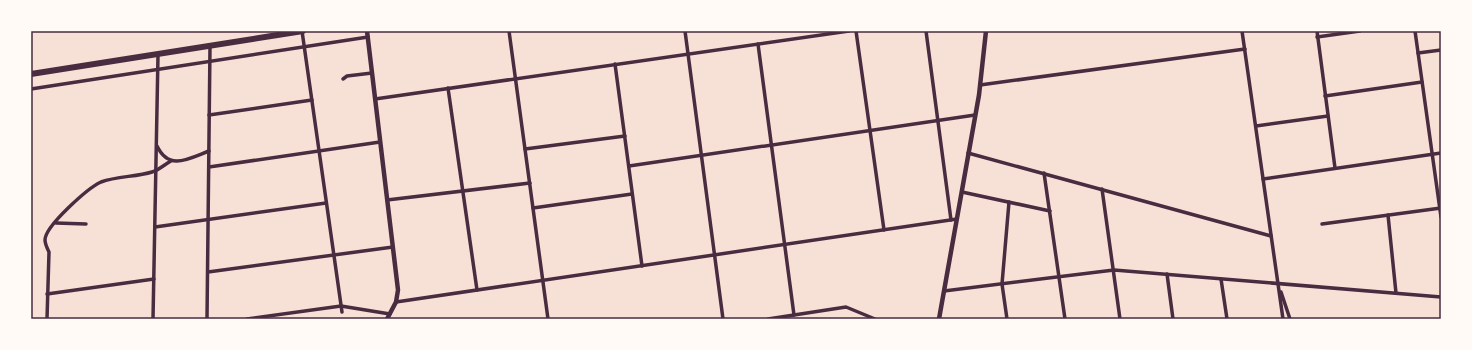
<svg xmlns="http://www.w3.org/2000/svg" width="1472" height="350" font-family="'IBM Plex Sans',sans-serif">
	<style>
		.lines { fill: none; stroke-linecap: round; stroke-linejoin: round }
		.minor { stroke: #4a2c40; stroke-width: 3.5 }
		.tertiary { stroke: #4a2c40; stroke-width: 4.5 }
		.trunk { stroke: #4a2c40; stroke-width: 6 }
		.neatline { fill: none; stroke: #4a2c40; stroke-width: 1.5 }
	</style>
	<rect width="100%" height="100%" fill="#f7e1d7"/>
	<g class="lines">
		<g class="minor">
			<path d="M 302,31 L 342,312"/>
			<path d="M 509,31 L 548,319"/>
			<path d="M 685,31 L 723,319"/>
			<path d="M 856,31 L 884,230"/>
			<path d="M 926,31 L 951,220"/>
			<path d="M 1242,31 L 1283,319"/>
			<path d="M 1317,31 L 1335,168"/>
			<path d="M 1415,31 L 1441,217"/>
			<path d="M 1317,37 L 1360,31"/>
			<path d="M 758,44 L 794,315"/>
			<path d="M 1418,53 L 1441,50"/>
			<path d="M 615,64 L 642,266"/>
			<path d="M 343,79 L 347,76 L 372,73"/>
			<path d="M 980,85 L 1245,49"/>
			<path d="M 448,88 L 477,290"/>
			<path d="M 31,89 L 368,37"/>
			<path d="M 1325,96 L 1422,82"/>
			<path d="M 375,99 L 849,31"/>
			<path d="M 209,115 L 312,100"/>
			<path d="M 1256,126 L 1328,116"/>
			<path d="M 157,146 C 169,171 188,159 209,151"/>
			<path d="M 525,149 L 625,136"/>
			<path d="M 968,153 L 1271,236"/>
			<path d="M 629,166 L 975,115"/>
			<path d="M 209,167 L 380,142"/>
			<path d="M 1044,173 L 1065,319"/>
			<path d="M 1263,179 L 1441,153"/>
			<path d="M 1102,189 L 1120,319"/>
			<path d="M 962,192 L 1050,211"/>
			<path d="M 387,200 L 530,183"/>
			<path d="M 533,208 L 632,194"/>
			<path d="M 1388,215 L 1396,293"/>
			<path d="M 56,223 L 86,224"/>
			<path d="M 1322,224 L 1441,208"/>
			<path d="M 155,227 L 326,203"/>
			<path d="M 208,272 L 393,247"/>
			<path d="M 1167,274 L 1173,319"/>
			<path d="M 1221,279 L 1227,319"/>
			<path d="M 944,291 L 1114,270 L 1441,297"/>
			<path d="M 1281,292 L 1290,319"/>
			<path d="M 47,294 L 154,279"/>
			<path d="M 396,302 L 957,219"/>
			<path d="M 47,319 L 49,252 C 47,248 45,244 45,240 C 45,226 88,188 101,182 C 117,176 136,177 152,172 C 159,170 165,164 171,161"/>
			<path d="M 153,319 L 158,55"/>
			<path d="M 207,319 L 210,46"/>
			<path d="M 247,319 L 341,306 L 390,314"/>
			<path d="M 768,319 L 846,307 L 875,319"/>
			<path d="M 1007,319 L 1002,284 L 1009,202"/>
		</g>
		<g class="tertiary">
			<path d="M 367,31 L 398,290 L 396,302 L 387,319"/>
			<path d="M 939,319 L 979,95 L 986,31"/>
		</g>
		<path class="trunk" d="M 31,74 L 303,31"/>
	</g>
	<rect width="1472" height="350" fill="none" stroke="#fffaf5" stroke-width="64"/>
	<rect x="32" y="32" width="1408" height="286" class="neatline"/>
</svg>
